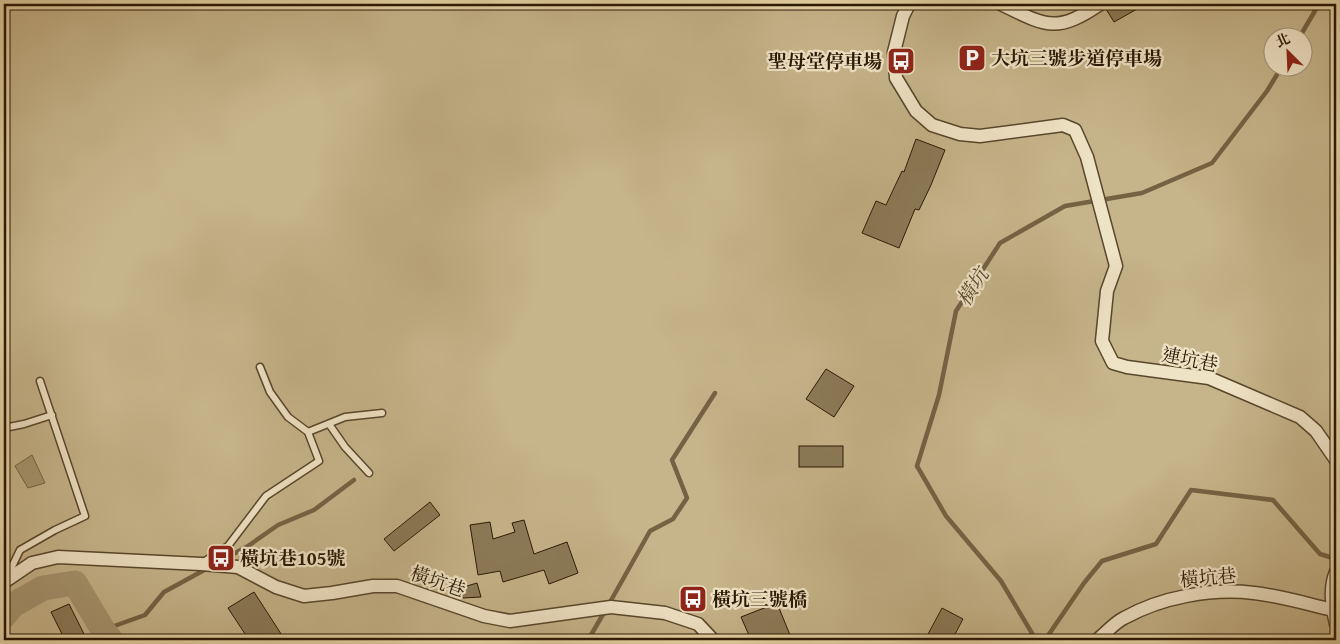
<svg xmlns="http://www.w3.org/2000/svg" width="1340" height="644" font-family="'Gentium Book Plus','Noto Serif TC',serif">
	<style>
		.green { fill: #c6b48a; stroke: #786647; fill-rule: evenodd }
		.water { fill: #a6946f; stroke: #746244 }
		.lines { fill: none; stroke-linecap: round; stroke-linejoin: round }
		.stream { stroke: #746244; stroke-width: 4.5 }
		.river { stroke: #a6946f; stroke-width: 25 }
		.building { fill: #8b7a58; stroke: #291804 }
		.lane-casing { stroke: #58472c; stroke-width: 9 }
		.street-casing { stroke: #58472c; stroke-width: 15 }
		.lane { stroke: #efe3c5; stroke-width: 6 }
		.street { stroke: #efe3c5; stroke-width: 12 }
		.labels { text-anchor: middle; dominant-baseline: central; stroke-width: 4.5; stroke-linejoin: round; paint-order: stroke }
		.poi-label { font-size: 19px; font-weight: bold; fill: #291804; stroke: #efe3c5; text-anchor: start }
		.street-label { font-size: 19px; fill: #291804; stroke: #efe3c5 }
		.water-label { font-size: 20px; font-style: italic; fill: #5b4a2f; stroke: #efe3c5 }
	</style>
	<rect width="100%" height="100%" fill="#e6d4a6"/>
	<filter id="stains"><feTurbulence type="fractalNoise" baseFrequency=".004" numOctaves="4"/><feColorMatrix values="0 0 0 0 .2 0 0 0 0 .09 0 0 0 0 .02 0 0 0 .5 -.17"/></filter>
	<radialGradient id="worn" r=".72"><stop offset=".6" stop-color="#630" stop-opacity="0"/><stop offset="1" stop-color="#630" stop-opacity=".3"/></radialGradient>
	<path class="green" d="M 4,4 L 1336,4 L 1336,640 L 4,640 ZM 1272,38 L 1302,38 L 1302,68 L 1272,68 Z"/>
	<path class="water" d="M 32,455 L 45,483 L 28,488 L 15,466 Z"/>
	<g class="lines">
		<g class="stream">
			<path d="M 1299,38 L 1319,4"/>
			<path d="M 219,562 L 248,546 L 278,525 L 314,510 L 354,480"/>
			<path d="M 609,604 L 650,531 L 673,519 L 687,498 L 672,460 L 715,393"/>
			<path d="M 103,630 L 145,615 L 164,592 L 208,568"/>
			<path d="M 588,640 L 605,611"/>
			<path d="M 1036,640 L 1001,581 L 946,516 L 917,466 L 939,395 L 956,311 L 1000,243 L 1065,206 L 1142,193 L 1212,163 L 1267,91 L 1281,68"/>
			<path d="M 1045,640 L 1084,583 L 1102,561 L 1156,544 L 1191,490 L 1273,500 L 1320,554 L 1336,559"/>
		</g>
		<path class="river" d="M 4,616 L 13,605 L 43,588 L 75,583 L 103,630 L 111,640"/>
	</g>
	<g class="building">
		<path d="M 1113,4 L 1146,4 L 1114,22 L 1106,9 Z"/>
		<path d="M 916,139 L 945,150 L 931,185 L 919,210 L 915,209 L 899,248 L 862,233 L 876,201 L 886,205 L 902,171 L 904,172 Z"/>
		<path d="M 826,369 L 854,386 L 834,417 L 806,399 Z"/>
		<rect x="799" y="446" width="44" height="21"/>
		<path d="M 430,502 L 440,515 L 394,551 L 384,539 Z"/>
		<path d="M 524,520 L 534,554 L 567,542 L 578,573 L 549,584 L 544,570 L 503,582 L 500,571 L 478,575 L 470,525 L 490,522 L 493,539 L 515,532 L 512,523 Z"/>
		<path d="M 477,583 L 481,597 L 463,598 L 460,588 Z"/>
		<path d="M 254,592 L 285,640 L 249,640 L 228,608 Z"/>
		<path d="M 777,603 L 792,640 L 751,640 L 741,617 Z"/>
		<path d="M 69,604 L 87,640 L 65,640 L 51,612 Z"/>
		<path d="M 942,608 L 963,619 L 952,640 L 935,640 L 927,636 Z"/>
	</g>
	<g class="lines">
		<defs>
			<g id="lane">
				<path d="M 329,424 L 345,447 L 369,473"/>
				<path d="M 4,428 L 24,424 L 52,415"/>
				<path d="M 308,432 L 345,417 L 382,413"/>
				<path d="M 202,563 L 228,546 L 266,496 L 319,461 L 308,432 L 288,417 L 270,392 L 260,367"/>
				<path d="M 7,577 L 20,550 L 55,530 L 85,516 L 40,381"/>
			</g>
			<g id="street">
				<path d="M 909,4 L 903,16 L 894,52 L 896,78 L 916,111 L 932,125 L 960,134 L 980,136 L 1063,125 L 1075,130 L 1087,157 L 1116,266 L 1107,291 L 1102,341 L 1113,363 L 1127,367 L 1209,378 L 1300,417 L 1316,431 L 1336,460"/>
				<path d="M 1001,4 C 1046,26 1056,34 1100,4"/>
				<path d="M 1336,572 C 1329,588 1332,607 1336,624"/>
				<path d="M 4,582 L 32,563 L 58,557 L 201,564 L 238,567 L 276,587 L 304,596 L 332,593 L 373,586 L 397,586 L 484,616 L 510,621 L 611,607 L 665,613 L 698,624 L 713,640"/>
				<path d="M 1097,640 C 1106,633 1114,623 1124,618 C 1162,597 1211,588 1254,593 C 1281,596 1307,604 1333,610"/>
			</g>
		</defs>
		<use href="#lane" class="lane-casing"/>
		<use href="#street" class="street-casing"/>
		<use href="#lane" class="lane"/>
		<use href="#street" class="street"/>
	</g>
	<defs>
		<symbol id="parking-square" viewBox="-11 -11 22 22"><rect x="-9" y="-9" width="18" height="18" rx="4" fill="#8f2418" stroke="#efe3c5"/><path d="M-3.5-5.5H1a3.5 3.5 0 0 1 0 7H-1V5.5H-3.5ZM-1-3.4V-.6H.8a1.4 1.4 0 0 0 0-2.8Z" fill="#fff"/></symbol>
		<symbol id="bus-square" viewBox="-11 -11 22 22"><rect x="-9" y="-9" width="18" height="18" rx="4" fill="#8f2418" stroke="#efe3c5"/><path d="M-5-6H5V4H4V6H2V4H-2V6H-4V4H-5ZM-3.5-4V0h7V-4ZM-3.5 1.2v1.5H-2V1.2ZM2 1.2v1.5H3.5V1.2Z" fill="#fff"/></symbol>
	</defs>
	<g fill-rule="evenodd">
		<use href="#parking-square" x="956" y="42" width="32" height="32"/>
		<use href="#bus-square" x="885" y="45" width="32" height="32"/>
		<use href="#bus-square" x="205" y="542" width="32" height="32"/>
		<use href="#bus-square" x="677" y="583" width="32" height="32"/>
	</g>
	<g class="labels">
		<g class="poi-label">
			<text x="991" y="58">大坑三號步道停車場</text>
			<text x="882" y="61" text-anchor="end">聖母堂停車場</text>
			<text x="240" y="558">橫坑巷105號</text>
			<text x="712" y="599">橫坑三號橋</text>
		</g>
		<g class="street-label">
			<text transform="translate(1190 359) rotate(11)">連坑巷</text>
			<text transform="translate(1208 577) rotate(-5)">橫坑巷</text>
			<text transform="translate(438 581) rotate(19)">橫坑巷</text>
		</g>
		<g class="water-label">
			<text transform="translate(972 287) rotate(-57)">橫坑</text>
		</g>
	</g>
	<rect width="1340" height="644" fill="none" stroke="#e6d4a6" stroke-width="20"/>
	<rect x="5" y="5" width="1330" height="634" fill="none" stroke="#291804" stroke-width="2.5"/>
	<rect x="10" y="10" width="1320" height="624" fill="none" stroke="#291804"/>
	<g transform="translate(1288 52) rotate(336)"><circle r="24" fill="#efe3c5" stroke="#a09278"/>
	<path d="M0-4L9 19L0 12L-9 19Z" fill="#8f2418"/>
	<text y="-8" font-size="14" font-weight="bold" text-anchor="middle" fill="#291804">北</text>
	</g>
	<rect width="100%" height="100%" filter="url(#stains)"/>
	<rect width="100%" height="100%" fill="url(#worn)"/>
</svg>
